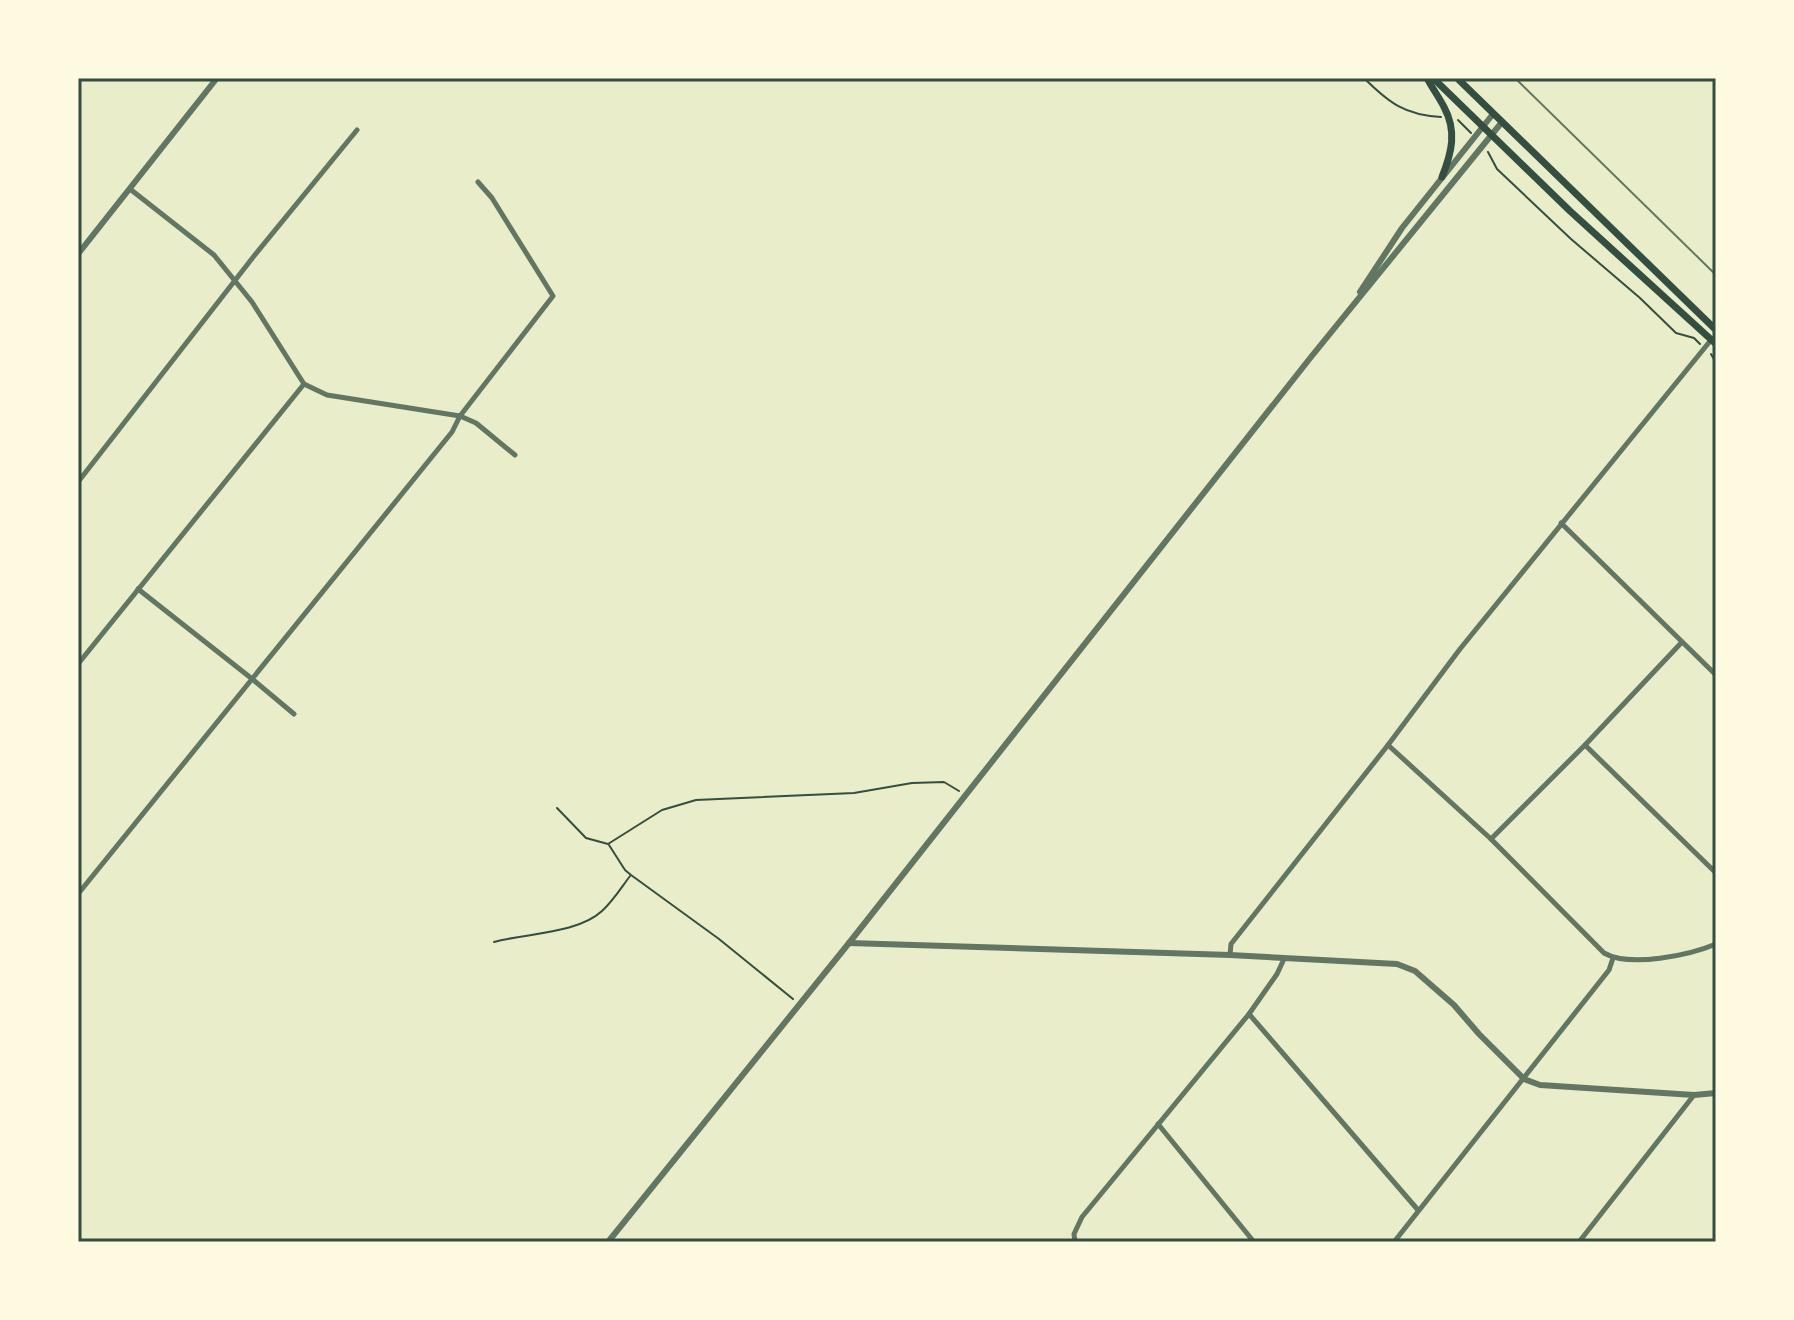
<svg xmlns="http://www.w3.org/2000/svg" width="1794" height="1320" font-family="'Work Sans',sans-serif">
	<style>
		.lines { fill: none; stroke-linecap: round; stroke-linejoin: round }
		.path { stroke: #344e41; stroke-width: 2 }
		.service { stroke: #617663; stroke-width: 2 }
		.minor { stroke: #617663; stroke-width: 5 }
		.tertiary { stroke: #617663; stroke-width: 6 }
		.secondary { stroke: #344e41; stroke-width: 7 }
		.neatline { fill: none; stroke: #344e41; stroke-width: 3 }
	</style>
	<rect width="100%" height="100%" fill="#e9edc9"/>
	<g class="lines">
		<g class="path">
			<path d="M 1364,78 C 1389,103 1405,115 1441,117"/>
			<path d="M 1458,120 L 1471,133"/>
			<path d="M 1488,152 L 1497,169 L 1571,239 L 1640,298 L 1676,333 L 1694,338 L 1700,344"/>
			<path d="M 1711,354 L 1716,363"/>
			<path d="M 557,808 L 586,838 L 608,844 L 662,810 L 696,800 L 854,793 L 912,783 L 944,782 L 959,791"/>
			<path d="M 609,845 L 625,870 L 631,875 L 719,939 L 793,999"/>
			<path d="M 494,942 C 526,933 577,934 602,911 C 613,901 621,888 630,876"/>
		</g>
		<path class="service" d="M 1515,78 L 1716,275"/>
		<g class="minor">
			<path d="M 130,189 L 214,255 L 252,302 L 304,384 L 327,395 L 460,416 L 476,423 L 515,455"/>
			<path d="M 78,482 L 254,256 L 357,130"/>
			<path d="M 1561,523 L 1716,675"/>
			<path d="M 138,589 L 251,678 L 294,714"/>
			<path d="M 78,664 L 304,384"/>
			<path d="M 1388,745 L 1491,839 L 1604,953 C 1630,968 1690,955 1716,944"/>
			<path d="M 1585,745 L 1716,873"/>
			<path d="M 1491,839 L 1585,745 L 1682,642"/>
			<path d="M 78,894 L 452,432 L 460,416 L 553,296 L 492,198 L 478,182"/>
			<path d="M 1230,955 L 1231,944 L 1388,745 L 1460,649 L 1711,340"/>
			<path d="M 1249,1014 L 1418,1210"/>
			<path d="M 1158,1124 L 1254,1242"/>
			<path d="M 1075,1242 L 1074,1234 L 1082,1217 L 1249,1014 L 1277,974 L 1284,959"/>
			<path d="M 1394,1242 L 1609,970 L 1613,958"/>
			<path d="M 1579,1242 L 1694,1095"/>
		</g>
		<g class="tertiary">
			<path d="M 78,254 L 217,78"/>
			<path d="M 1360,292 L 1402,228 L 1493,114"/>
			<path d="M 849,943 L 1230,955 L 1397,964 L 1415,971 L 1454,1005 L 1479,1034 L 1524,1079 L 1540,1085 L 1694,1095 L 1716,1093"/>
			<path d="M 608,1242 L 849,943 L 1311,357 L 1502,122"/>
		</g>
		<g class="secondary">
			<path d="M 1427,78 C 1432,88 1439,97 1444,107 C 1457,131 1452,152 1442,177"/>
			<path d="M 1433,78 L 1570,211 L 1716,344"/>
			<path d="M 1457,78 L 1716,330"/>
		</g>
	</g>
	<rect width="1794" height="1320" fill="none" stroke="#fefae0" stroke-width="160"/>
	<rect x="80" y="80" width="1634" height="1160" class="neatline"/>
</svg>
